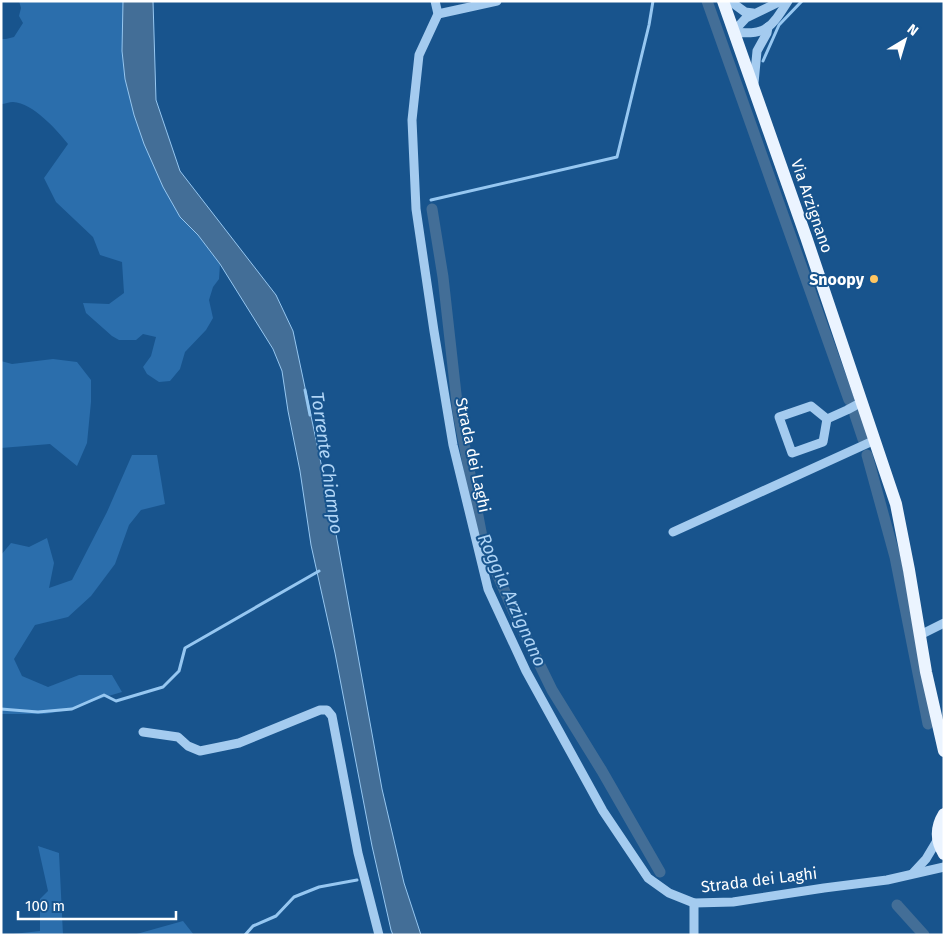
<svg xmlns="http://www.w3.org/2000/svg" width="945" height="936" font-family="'Fira Sans',sans-serif">
	<style>
		.green { fill: #2b6eac }
		.water { fill: #436e97; stroke: #96c7f1 }
		.lines { fill: none; stroke-linecap: round; stroke-linejoin: round }
		.stream { stroke: #96c7f1; stroke-width: 3 }
		.canal { stroke: #436e97; stroke-width: 11 }
		.minor { stroke: #a4cbef; stroke-width: 9 }
		.major { stroke: #ebf4ff; stroke-width: 12 }
		.poi-dot { fill: #ffc661; stroke: #18548d; stroke-width: 2 }
		.labels { text-anchor: middle; dominant-baseline: central; stroke-width: 4; stroke-linejoin: round; paint-order: stroke }
		.street-label { font-size: 16px; fill: #fff; stroke: #18548d }
		.poi-label { font-size: 16px; font-weight: bold; fill: #fff; stroke: #18548d; text-anchor: end }
		.water-label { font-size: 18px; font-style: italic; fill: #b0d5f6; stroke: #18548d }
	</style>
	<rect width="100%" height="100%" fill="#18548d"/>
	<g class="green">
		<path d="M 19,1 L 123,1 L 122,51 L 125,79 L 134,115 L 180,217 L 198,235 L 220,264 L 219,279 L 213,287 L 209,300 L 213,318 L 206,330 L 185,352 L 180,369 L 170,381 L 159,382 L 147,374 L 143,367 L 151,356 L 156,337 L 143,334 L 136,340 L 119,340 L 112,336 L 86,313 L 83,303 L 109,304 L 124,293 L 122,262 L 100,255 L 93,237 L 56,202 L 44,178 L 68,144 C 57,130 33,103 13,102 C 9,102 5,104 1,104 L 1,39 L 6,39 L 14,37 L 23,23 L 19,16 L 21,8 Z"/>
		<path d="M 53,359 L 77,362 L 91,380 L 91,402 L 87,443 L 77,466 L 50,444 L 1,448 L 1,361 L 12,364 Z"/>
		<path d="M 132,455 L 157,455 L 165,504 L 141,510 L 129,525 L 115,564 L 91,596 L 68,617 L 35,625 L 14,659 L 22,676 L 48,687 L 79,675 L 112,675 L 122,692 L 105,697 L 69,710 L 45,714 L 1,714 L 1,555 L 11,543 L 29,547 L 47,538 L 54,563 L 49,588 L 72,580 L 107,512 Z"/>
		<path d="M 38,846 L 59,853 L 63,935 L 4,935 L 40,931 L 40,899 L 48,891 Z"/>
		<path d="M 183,921 L 194,935 L 133,935 Z"/>
	</g>
	<path class="water" d="M 123,1 L 153,1 L 156,100 L 180,171 L 276,295 L 293,331 L 336,534 L 382,789 L 404,883 L 421,935 L 393,935 L 391,930 L 372,846 L 335,653 L 311,545 L 300,471 L 288,411 L 282,371 L 273,349 L 220,264 L 198,235 L 180,217 L 163,187 L 144,144 L 134,115 L 125,79 L 122,51 Z"/>
	<g class="lines">
		<g class="stream">
			<path d="M 763,61 L 779,25 L 802,1"/>
			<path d="M 431,200 L 617,157 L 649,25 L 653,1"/>
			<path d="M 305,390 L 310,415"/>
			<path d="M 1,709 L 38,712 L 72,709 L 104,695 L 116,701 L 163,687 L 179,671 L 185,648 L 319,571"/>
			<path d="M 245,935 L 253,926 L 276,916 L 294,897 L 319,887 L 357,880"/>
		</g>
		<g class="canal">
			<path d="M 707,1 L 849,400"/>
			<path d="M 432,209 L 443,277 L 458,412 L 483,542 L 513,610 L 552,690 L 602,771 L 660,872"/>
			<path d="M 855,415 L 863,439"/>
			<path d="M 867,455 L 895,557 L 928,724"/>
			<path d="M 897,905 L 924,935"/>
		</g>
		<g class="minor">
			<path d="M 435,1 L 438,14 L 419,55 L 412,120 L 416,209 L 434,331 L 453,445 L 488,589 L 526,671 L 603,811 L 648,878 L 669,893 L 694,903 L 733,902 L 824,888 L 887,880 L 944,867"/>
			<path d="M 730,1 L 745,12 L 753,13"/>
			<path d="M 438,14 L 497,1"/>
			<path d="M 733,32 C 766,36 771,28 788,1"/>
			<path d="M 733,32 L 746,18 L 781,1"/>
			<path d="M 754,83 L 757,51 L 767,33 L 768,27"/>
			<path d="M 811,406 L 827,419 L 823,442 L 792,453 L 779,417 Z"/>
			<path d="M 827,419 L 847,410 L 862,402"/>
			<path d="M 673,532 L 875,440"/>
			<path d="M 920,635 L 944,623"/>
			<path d="M 143,732 L 178,737 L 188,746 L 200,751 L 239,743 L 320,710 L 327,710 L 332,716 L 358,853 L 379,935"/>
			<path d="M 913,873 L 926,859 L 938,839"/>
			<path d="M 694,903 L 694,935"/>
		</g>
		<g class="major">
			<path d="M 723,1 L 806,237 L 896,504 L 909,570 L 926,672 L 944,751"/>
			<path d="M 944,814 C 936,827 936,841 944,854"/>
		</g>
	</g>
	<circle class="poi-dot" cx="874" cy="279" r="5"/>
	<g class="labels">
		<g class="street-label">
			<text transform="translate(812 206) rotate(71)">Via Arzignano</text>
			<text transform="translate(473 455) rotate(78)">Strada dei Laghi</text>
			<text transform="translate(759 880) rotate(-7)">Strada dei Laghi</text>
		</g>
		<g class="poi-label">
			<text x="864" y="279">Snoopy</text>
		</g>
		<g class="water-label">
			<text transform="translate(327 463) rotate(82)">Torrente Chiampo</text>
			<text transform="translate(512 600) rotate(66)">Roggia Arzignano</text>
		</g>
	</g>
	<rect width="945" height="936" fill="none" stroke="#ffffff" stroke-width="5"/>
	<g transform="translate(905 40) rotate(38)" stroke="#18548d" stroke-width="4" paint-order="stroke">
	<path d="M0-4L9 19L0 12L-9 19Z" fill="#ffffff"/>
	<text y="-8" font-size="14" font-weight="bold" text-anchor="middle" fill="#ffffff">N</text>
	</g>
	<path d="M18 911v8h158v-8" fill="none" stroke="#ffffff" stroke-width="2.5"/>
	<text x="25" y="911" font-size="15" fill="#ffffff" stroke="#18548d" stroke-width="4" paint-order="stroke">100 m</text>
</svg>
